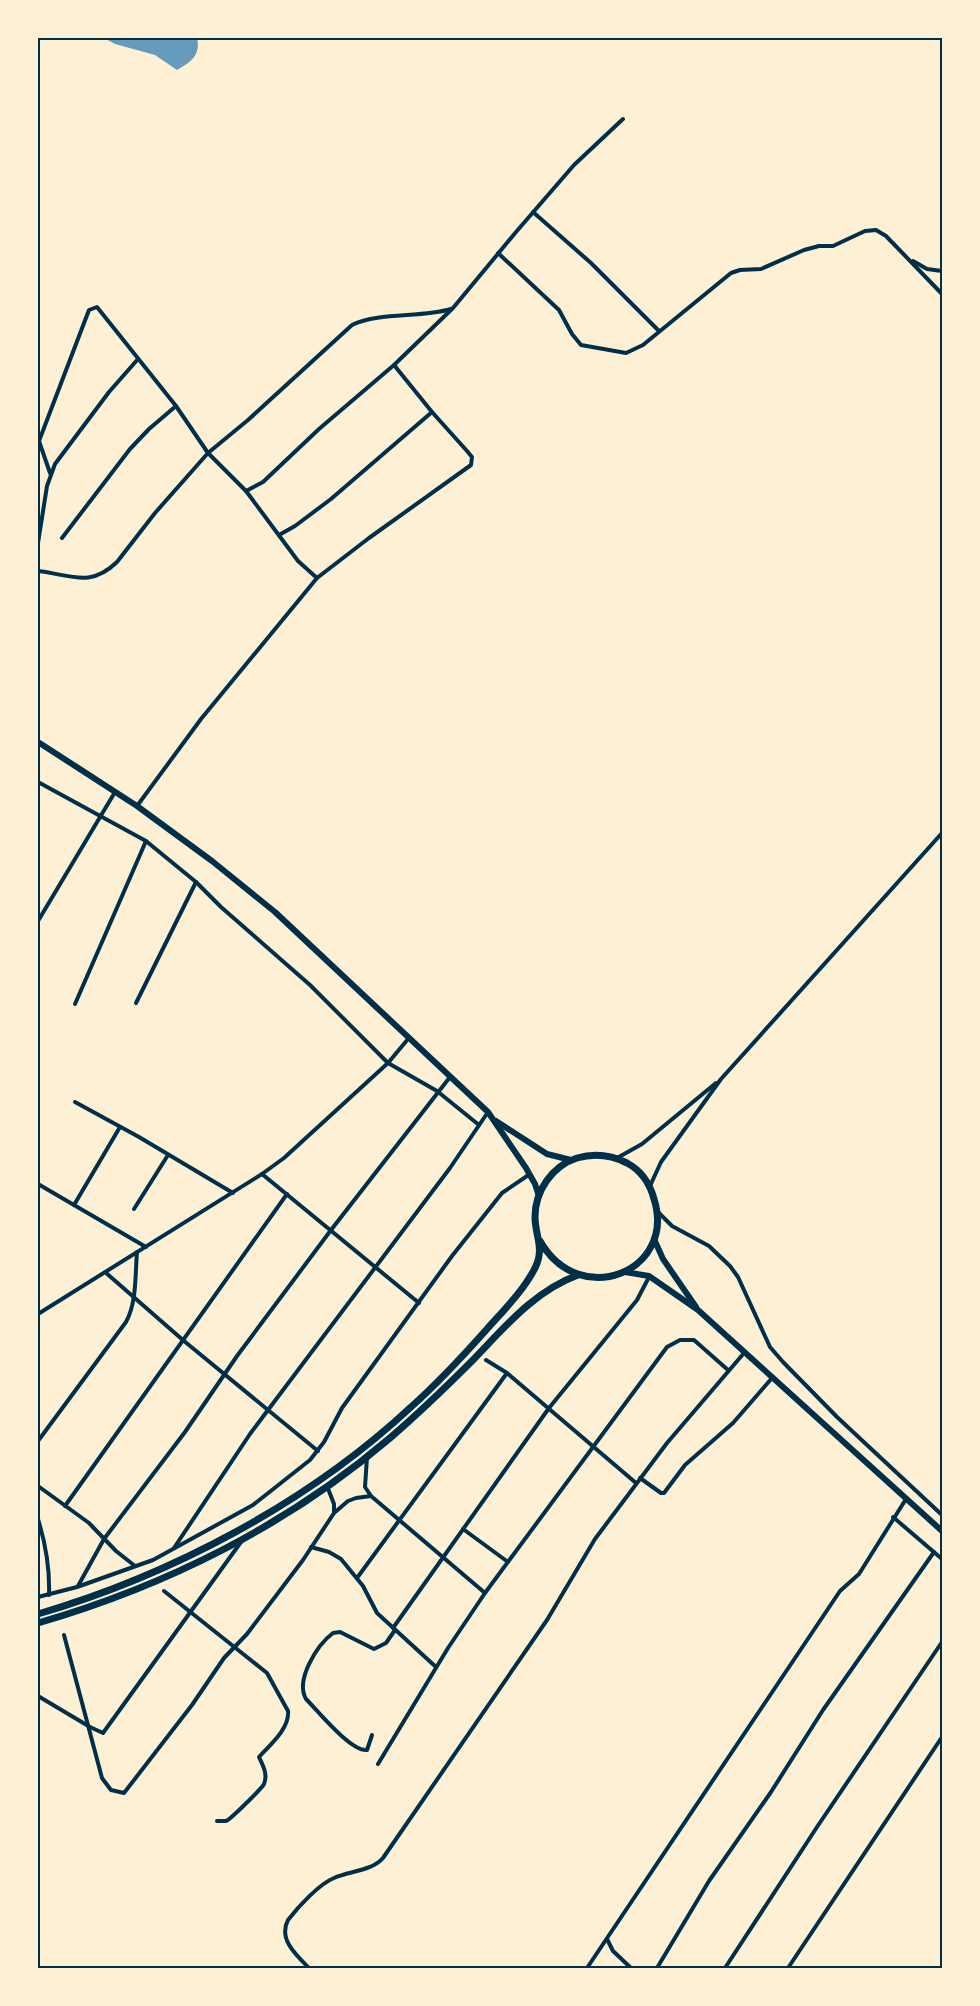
<svg xmlns="http://www.w3.org/2000/svg" width="980" height="2006" font-family="'Asap Condensed',sans-serif">
	<style>
		.water { fill: #669bbc }
		.lines { fill: none; stroke-linecap: round; stroke-linejoin: round }
		.minor { stroke: #003049; stroke-width: 4 }
		.primary { stroke: #003049; stroke-width: 6 }
		.trunk { stroke: #003049; stroke-width: 7 }
		.neatline { fill: none; stroke: #003049; stroke-width: 2 }
	</style>
	<rect width="100%" height="100%" fill="#fdf0d5"/>
	<path class="water" d="M 104,38 L 152,38 L 155,40 L 197,38 C 201,55 191,62 177,70 L 155,55 L 115,44 Z"/>
	<g class="lines">
		<g class="minor">
			<path d="M 533,212 L 591,263 L 659,331"/>
			<path d="M 498,253 L 559,310 L 572,334 L 581,345 L 626,353 L 643,345 L 731,273 L 740,270 L 761,269 L 804,250 L 819,246 L 833,246 L 865,231 L 876,230 L 886,236 L 942,294"/>
			<path d="M 913,261 L 927,269 L 942,271"/>
			<path d="M 39,441 L 89,310 L 97,307 L 176,406 L 208,453 L 246,491 L 298,561 L 317,578"/>
			<path d="M 39,441 L 50,473"/>
			<path d="M 246,491 L 263,482 L 319,429 L 394,365 L 453,308 L 516,232 L 574,165 L 623,119"/>
			<path d="M 279,535 L 295,526 L 331,499 L 432,412"/>
			<path d="M 62,538 L 130,449 L 149,429 L 176,406"/>
			<path d="M 38,543 L 47,486 L 55,464 L 109,392 L 138,359"/>
			<path d="M 38,571 C 72,575 90,588 117,562 L 155,513 L 208,453 L 248,420 L 352,325 C 379,312 421,318 451,309"/>
			<path d="M 38,782 L 146,841 L 196,882 L 221,907 L 310,985 L 388,1063 L 437,1091 L 479,1125"/>
			<path d="M 137,806 L 201,719 L 317,578 L 369,538 L 471,465 L 472,457 L 467,451 L 432,412 L 394,365"/>
			<path d="M 38,921 L 115,792"/>
			<path d="M 136,1003 L 196,882"/>
			<path d="M 75,1004 L 146,841"/>
			<path d="M 75,1102 L 139,1137 L 233,1193"/>
			<path d="M 617,1158 L 642,1144 L 716,1083"/>
			<path d="M 262,1174 L 419,1303"/>
			<path d="M 38,1184 L 146,1247"/>
			<path d="M 650,1186 L 661,1162 L 721,1079 L 942,833"/>
			<path d="M 74,1205 L 120,1127"/>
			<path d="M 134,1209 L 168,1155"/>
			<path d="M 658,1212 L 672,1226 L 709,1246 L 730,1266 L 738,1277 L 770,1347 L 783,1362 L 837,1417 L 942,1515"/>
			<path d="M 105,1272 L 184,1341 L 318,1451"/>
			<path d="M 38,1314 L 262,1174 L 284,1158 L 388,1063 L 408,1039"/>
			<path d="M 486,1360 L 507,1373 L 636,1483"/>
			<path d="M 38,1441 L 126,1322 C 137,1302 135,1275 137,1252"/>
			<path d="M 367,1457 L 365,1487 L 371,1496 L 485,1593"/>
			<path d="M 640,1478 L 661,1493 L 664,1493 L 685,1465 L 733,1423 L 772,1378"/>
			<path d="M 38,1486 L 89,1523 L 116,1551 L 135,1566"/>
			<path d="M 327,1486 L 334,1504 L 334,1513"/>
			<path d="M 65,1506 L 287,1194"/>
			<path d="M 893,1517 L 942,1559"/>
			<path d="M 38,1519 C 46,1545 50,1568 49,1595"/>
			<path d="M 463,1529 L 508,1562"/>
			<path d="M 311,1547 L 329,1552 L 341,1559 L 363,1586 L 377,1613 L 436,1667"/>
			<path d="M 174,1548 L 250,1434 L 450,1168 L 488,1112"/>
			<path d="M 357,1578 L 507,1373"/>
			<path d="M 78,1586 L 104,1539 L 185,1432 L 237,1356 L 331,1230 L 450,1077"/>
			<path d="M 164,1591 L 267,1673 L 288,1711 C 290,1728 270,1745 259,1757 C 263,1766 268,1774 264,1784 C 263,1787 230,1820 226,1821 C 226,1821 218,1821 217,1821"/>
			<path d="M 38,1597 L 77,1587 L 153,1560 L 253,1505 L 310,1460 L 324,1442 L 342,1408 L 452,1256 L 502,1193 L 530,1174"/>
			<path d="M 393,1628 L 549,1408 L 637,1300 L 649,1277"/>
			<path d="M 64,1635 L 102,1778 L 111,1790 L 124,1793 L 192,1705 L 224,1658 L 247,1634 L 303,1560 L 334,1513 L 348,1501 L 356,1498 L 371,1496"/>
			<path d="M 38,1696 L 90,1727 L 103,1733 L 241,1542"/>
			<path d="M 372,1735 L 367,1750 C 351,1752 318,1711 306,1699 C 295,1680 317,1645 333,1633 L 340,1632 L 374,1649 L 386,1643 L 395,1630"/>
			<path d="M 378,1764 L 448,1648 L 485,1593 L 667,1347 L 680,1340 L 694,1340 L 728,1370"/>
			<path d="M 607,1939 L 613,1951 L 631,1968"/>
			<path d="M 309,1968 C 296,1955 278,1939 288,1920 C 298,1907 319,1884 334,1878 C 349,1871 372,1871 383,1858 L 547,1620 L 595,1539 L 667,1443 L 744,1353"/>
			<path d="M 587,1968 L 840,1591 L 859,1574 L 906,1499"/>
			<path d="M 657,1968 L 709,1881 L 771,1792 L 823,1710 L 934,1552"/>
			<path d="M 725,1968 L 817,1827 L 942,1642"/>
			<path d="M 788,1968 L 942,1737"/>
		</g>
		<g class="primary">
			<path d="M 38,742 L 137,806 L 212,861 L 275,912 L 488,1112 L 526,1168 L 535,1184 L 539,1196"/>
			<path d="M 496,1121 L 547,1154 L 571,1160"/>
			<path d="M 654,1239 L 663,1259 L 696,1307"/>
			<path d="M 625,1272 L 649,1276 L 698,1310 L 942,1531"/>
		</g>
		<g class="trunk">
			<path d="M 38,1614 C 171,1575 308,1503 411,1407 C 438,1383 463,1356 487,1329 C 503,1311 524,1290 535,1268 C 545,1248 535,1236 535,1217 C 535,1191 552,1166 577,1158 C 595,1153 611,1155 627,1163 C 642,1171 650,1184 654,1199 C 677,1271 580,1311 540,1241"/>
			<path d="M 38,1623 C 166,1586 288,1525 390,1438 C 419,1413 446,1387 473,1360 C 504,1328 534,1291 578,1275"/>
		</g>
	</g>
	<rect width="980" height="2006" fill="none" stroke="#fdf0d5" stroke-width="78"/>
	<rect x="39" y="39" width="902" height="1928" class="neatline"/>
</svg>
